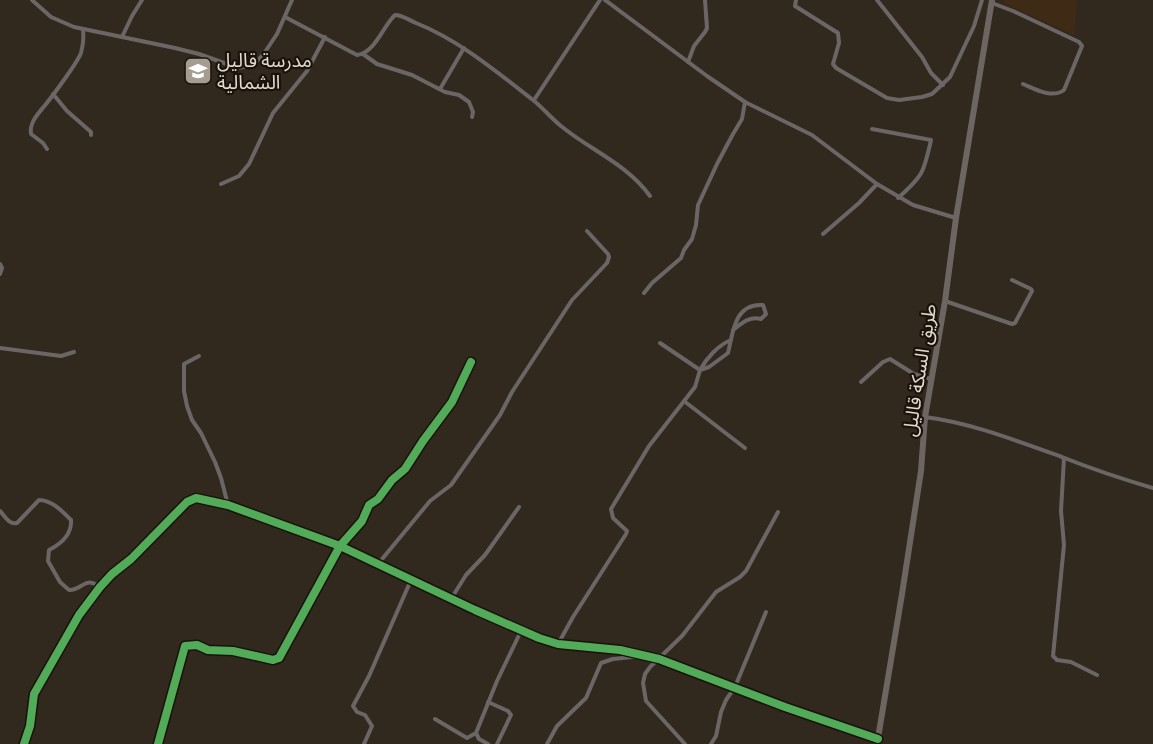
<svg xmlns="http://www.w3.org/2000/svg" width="1153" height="744" font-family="Cabin,'Noto Sans Arabic',sans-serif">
<rect width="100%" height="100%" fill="#31281e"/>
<path fill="#3f2b15" d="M1004,0H1077L1074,35L1004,3Z"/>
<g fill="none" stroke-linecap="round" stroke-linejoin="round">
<g stroke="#6b6665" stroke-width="4">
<path d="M32,0L51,17L74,27L175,48L199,54L238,68L253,65L263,55L277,34L292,0"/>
<path d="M605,0L707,76L745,102L812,135L877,184L913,205L956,218"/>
<path d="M796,0L795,6L838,33L839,43L833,64L836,68L887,98L899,100L922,97L932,94L950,77L974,26L982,0"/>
<path d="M877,0L922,57L931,73L943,85"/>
<path d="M992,3L1013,11L1079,42L1082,46L1064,90C1052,99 1035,89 1023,84"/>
<path d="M285,17L357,55C375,53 383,26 395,15C402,15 409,20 416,23C459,40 497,72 533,100C543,108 551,118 561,126C590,150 627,164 650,196"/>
<path d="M122,37L132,16L142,0"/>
<path d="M363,54L377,64L412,75L445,92L459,95L469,102L473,112L472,117"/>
<path d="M688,62L694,46L705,32L707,28L705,0"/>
<path d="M440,89L464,48"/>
<path d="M53,94L67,111L91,132V135"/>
<path d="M534,100L600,0"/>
<path d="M872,129L931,140C924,172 923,176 898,198"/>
<path d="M47,149L43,143L31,134C29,122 39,113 46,104C54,94 77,63 81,53C83,45 84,38 83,30"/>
<path d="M221,184L239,176L249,164L273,113L307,71L325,37"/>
<path d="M823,234L859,203L877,184"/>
<path d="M0,264L2,268L0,274"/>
<path d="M644,293L652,283L681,258L684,250L692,239L696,225L698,205L717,164L733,134L742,119L745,102"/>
<path d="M945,301L1012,324L1015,323L1032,291L1031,289L1012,280"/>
<path d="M660,343L700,370C706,359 718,345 731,340"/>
<path d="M0,348L61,356L74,352"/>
<path d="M199,356L184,364V391L187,406L192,420L201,433L215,462L221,478L228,505"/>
<path d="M861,382L883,362L890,359L914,374L931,379"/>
<path d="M684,401L745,448"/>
<path d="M925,417C972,423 1017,441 1062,457C1092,469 1122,479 1153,488"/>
<path d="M1064,458L1061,511L1064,545L1053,656L1057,660L1071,662L1097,675"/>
<path d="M0,511C5,516 9,525 17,523L39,500C52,500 63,512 71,520C72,535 61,544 49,550L48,561L60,582L69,590C78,591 85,580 92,583C95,583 97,586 100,587"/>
<path d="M378,564L430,501L451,485L500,415L512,392L572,300L607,263L609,257L608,254L587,231"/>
<path d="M451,599L466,575L485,555L519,507"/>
<path d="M558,644L573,617L626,534L627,531L613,518L611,509L649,446L695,387L700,370L709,367L728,353C733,333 734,303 763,305L766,314L761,319C749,316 742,323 733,330"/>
<path d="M488,702L508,711L511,715L497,744"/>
<path d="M435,719L467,738L476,733L497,681L521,631"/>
<path d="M476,733L479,739L488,744"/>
<path d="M24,744L30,726L34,694L79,615L100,587L112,574L131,559L187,502L196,498L228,505L340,546L475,610L539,638L558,644L620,650L659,659L785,707L878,739"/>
<path d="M158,744L185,646L197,645L208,650L233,651L273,660L279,658L340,546L362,521L369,505L378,499L392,480L405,469L423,441L452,402L471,362"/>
<path d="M364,744L372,726L365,715L357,712L353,706L369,676L411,580"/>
<path d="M547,744L557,726L586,698L601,663L613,659L642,656"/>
<path d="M685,744L646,701L643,683L645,674L650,667L682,636L716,592L740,577L746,571L778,512"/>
<path d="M711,744L716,736L721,712L726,700L735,687L766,612"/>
</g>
<path stroke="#6d6562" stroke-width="6" d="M877,744L902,594L921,471L925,417L945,301L956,218L992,0"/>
<g stroke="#1a130b" stroke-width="11">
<g id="cycleway">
<path d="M24,744L30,726L34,694L79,615L100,587L112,574L131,559L187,502L196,498L228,505L340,546L475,610L539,638L558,644L620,650L659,659L785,707L878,739"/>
<path d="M158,744L185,646L197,645L208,650L233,651L273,660L279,658L340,546L362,521L369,505L378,499L392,480L405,469L423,441L452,402L471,362"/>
</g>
</g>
<use href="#cycleway" stroke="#51ab58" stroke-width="8"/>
</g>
<defs>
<g id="school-square" transform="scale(1.4375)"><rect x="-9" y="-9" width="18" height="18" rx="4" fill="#a69c91" stroke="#1a130b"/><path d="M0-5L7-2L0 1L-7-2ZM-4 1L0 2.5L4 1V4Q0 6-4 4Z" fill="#fff"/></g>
</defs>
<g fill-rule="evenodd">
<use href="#school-square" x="198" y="71"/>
</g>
<g text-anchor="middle" stroke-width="4.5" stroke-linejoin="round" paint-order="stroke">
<g font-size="19" fill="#e5dacf" stroke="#1a130b" text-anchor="start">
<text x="217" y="67">مدرسة قاليل<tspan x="217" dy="22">الشمالية</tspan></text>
</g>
<g font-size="19" fill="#e5dacf" stroke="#1a130b">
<text transform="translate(919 370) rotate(-81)" y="7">طريق السكة قاليل</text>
</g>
</g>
</svg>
